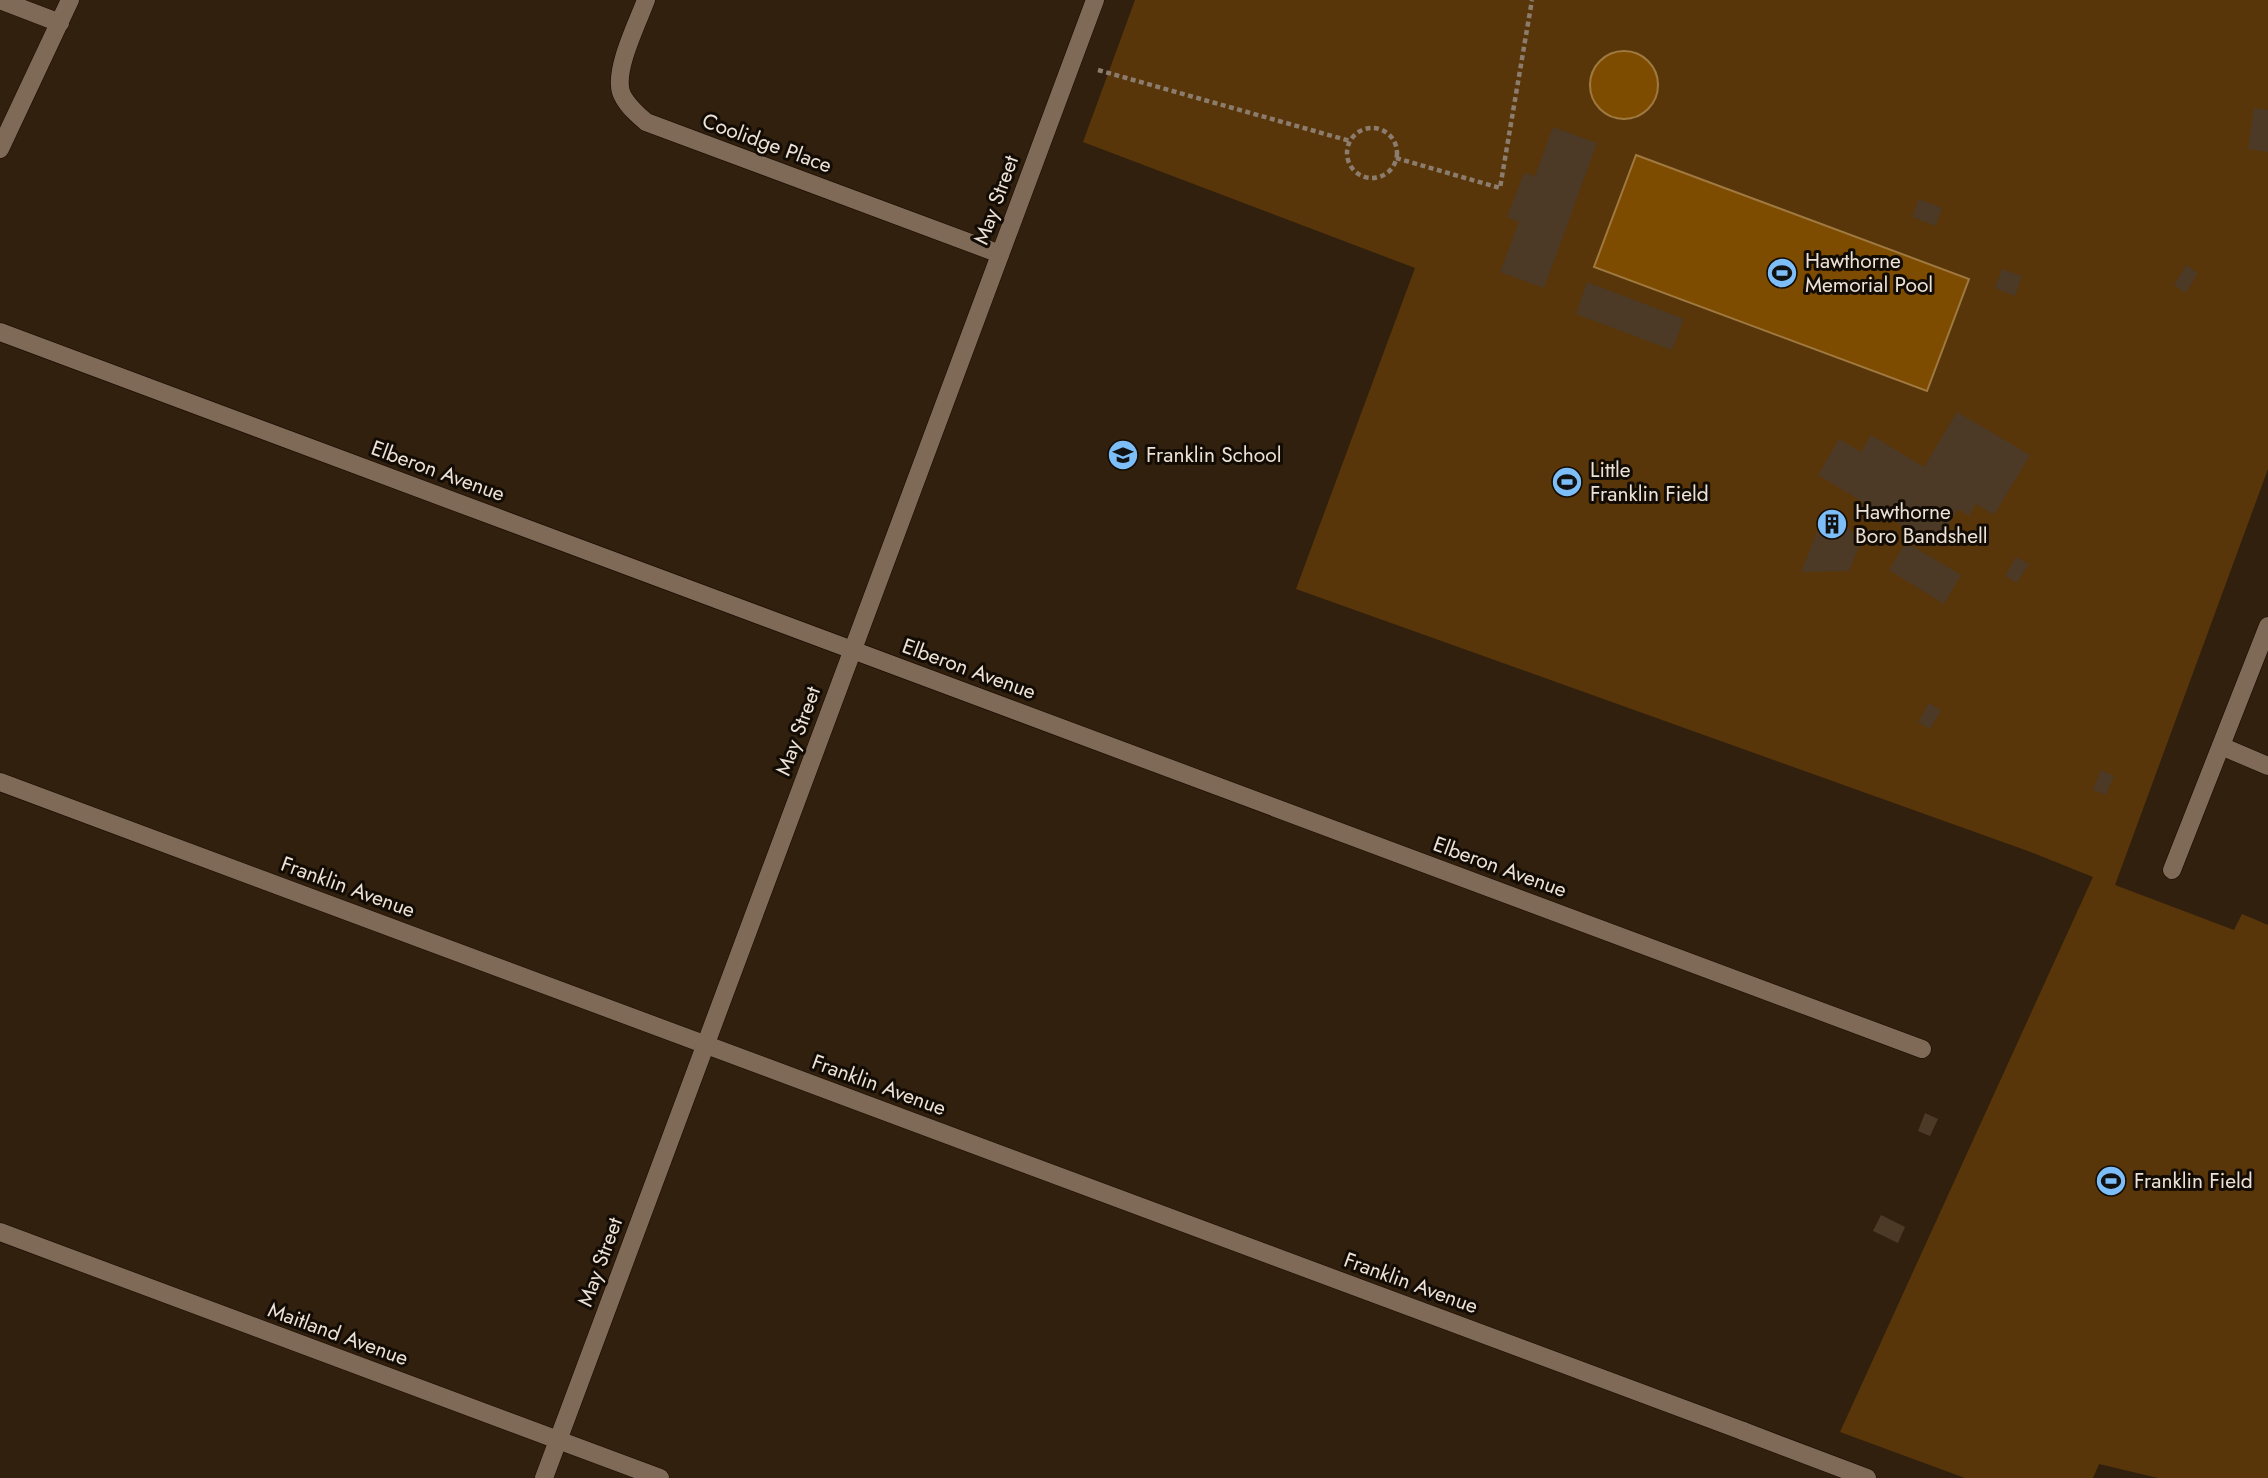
<svg xmlns="http://www.w3.org/2000/svg" width="2268" height="1478" font-family="Jost,sans-serif">
<rect width="100%" height="100%" fill="#31200e"/>
<path fill="#58360a" d="M1135,0H2268V469L2115,885L2234,930L2242,914L2268,925V1478H2158L2099,1464L2093,1478H1965L1840,1432L2093,877L2028,851L1296,589L1415,268L1083,142Z"/>
<g fill="#7e4c00" stroke="#9f7940" stroke-width="2">
<circle cx="1624" cy="85" r="34"/>
<path d="M1636,155L1969,279L1927,391L1594,267Z"/>
</g>
<g fill="#4c3a27">
<path d="M2254,108L2268,110V152L2248,149Z"/>
<path d="M1553,127L1597,143L1544,288L1500,272L1519,222L1507,217L1524,173L1535,176Z"/>
<path d="M1919,199L1942,208L1936,226L1912,217Z"/>
<path d="M2186,265L2198,273L2186,293L2174,285Z"/>
<path d="M2002,269L2022,276L2015,296L1995,288Z"/>
<path d="M1587,282L1684,319L1672,350L1576,314Z"/>
<path d="M1957,412L2030,455L1994,515L1976,504L1969,516L1958,509L1936,546L1818,475L1839,439L1861,452L1871,435L1924,467Z"/>
<path d="M1827,507L1861,541L1849,571L1801,572Z"/>
<path d="M1906,542L1961,575L1944,604L1889,570Z"/>
<path d="M2016,557L2029,564L2017,583L2005,576Z"/>
<path d="M1929,703L1941,710L1930,729L1918,722Z"/>
<path d="M2101,770L2114,776L2106,795L2093,790Z"/>
<path d="M1925,1113L1938,1119L1930,1136L1918,1131Z"/>
<path d="M1881,1215L1905,1227L1898,1243L1873,1231Z"/>
</g>
<g fill="none" stroke-linecap="round" stroke-linejoin="round">
<g stroke="#180900" stroke-width="19">
<g id="lane">
<path d="M2221,746L2268,766"/>
<path d="M2172,870L2268,626"/>
<path d="M1743,1431L1867,1478"/>
</g>
</g>
<g stroke="#180900" stroke-width="19">
<g id="street">
<path d="M0,0L60,23"/>
<path d="M646,0C638,22 614,69 621,92C625,104 637,114 646,122L1000,254"/>
<path d="M0,332L1922,1049"/>
<path d="M0,782L1743,1431"/>
<path d="M0,1232L660,1478"/>
<path d="M544,1478L1095,0"/>
</g>
</g>
<g stroke="#180900" stroke-width="19">
<path id="secondary" d="M0,149L70,0"/>
</g>
<g stroke="#8b7c6e" stroke-width="4.5" stroke-dasharray="5 3.5" stroke-linecap="butt">
<path d="M1098,70L1350,141"/>
<circle cx="1372" cy="153" r="25"/>
<path d="M1396,158L1500,188L1532,0"/>
</g>
<use href="#lane" stroke="#7e6a56" stroke-width="18"/>
<use href="#street" stroke="#7e6a56" stroke-width="18"/>
<use href="#secondary" stroke="#7e6a56" stroke-width="18"/>
</g>
<defs>
<g id="stadium-disc" transform="scale(1.575)"><circle r="9.5" fill="#7dbef9" stroke="#130c05"/><path d="M0-5a6.5 5 0 1 0 0 10a6.5 5 0 1 0 0-10ZM-3.5-1.8h7v3.6h-7Z" fill="#111"/></g>
<g id="school-disc" transform="scale(1.575)"><circle r="9.5" fill="#7dbef9" stroke="#130c05"/><path d="M0-5L7-2L0 1L-7-2ZM-4 1L0 2.5L4 1V4Q0 6-4 4Z" fill="#111"/></g>
<g id="building-disc" transform="scale(1.575)"><circle r="9.5" fill="#7dbef9" stroke="#130c05"/><path d="M-4-6H4V6H1V3H-1V6H-4ZM-2.5-4.3h1.7v1.8h-1.7ZM.8-4.3h1.7v1.8H.8ZM-2.5-1h1.7V.8h-1.7ZM.8-1h1.7V.8H.8Z" fill="#111"/></g>
</defs>
<g fill-rule="evenodd">
<use href="#stadium-disc" x="1782" y="273"/>
<use href="#school-disc" x="1123" y="455"/>
<use href="#stadium-disc" x="1567" y="482"/>
<use href="#building-disc" x="1832" y="524"/>
<use href="#stadium-disc" x="2111" y="1181"/>
</g>
<g text-anchor="middle" stroke-width="6" stroke-linejoin="round" paint-order="stroke">
<g font-size="21" fill="#ede2d7" stroke="#130c05">
<text transform="translate(767 143) rotate(20)" y="7">Coolidge Place</text>
<text transform="translate(996 200) rotate(-70)" y="7">May Street</text>
<text transform="translate(438 471) rotate(20)" y="7">Elberon Avenue</text>
<text transform="translate(969 669) rotate(20)" y="7">Elberon Avenue</text>
<text transform="translate(798 731) rotate(-70)" y="7">May Street</text>
<text transform="translate(1500 867) rotate(20)" y="7">Elberon Avenue</text>
<text transform="translate(348 887) rotate(20)" y="7">Franklin Avenue</text>
<text transform="translate(879 1085) rotate(20)" y="7">Franklin Avenue</text>
<text transform="translate(600 1262) rotate(-70)" y="7">May Street</text>
<text transform="translate(1411 1283) rotate(20)" y="7">Franklin Avenue</text>
<text transform="translate(338 1334) rotate(20)" y="7">Maitland Avenue</text>
</g>
<g font-size="21" fill="#ede2d7" stroke="#130c05" text-anchor="start">
<text x="1805" y="268">Hawthorne<tspan x="1805" dy="24">Memorial Pool</tspan></text>
<text x="1146" y="462">Franklin School</text>
<text x="1590" y="477">Little<tspan x="1590" dy="24">Franklin Field</tspan></text>
<text x="1855" y="519">Hawthorne<tspan x="1855" dy="24">Boro Bandshell</tspan></text>
<text x="2134" y="1188">Franklin Field</text>
</g>
</g>
</svg>
